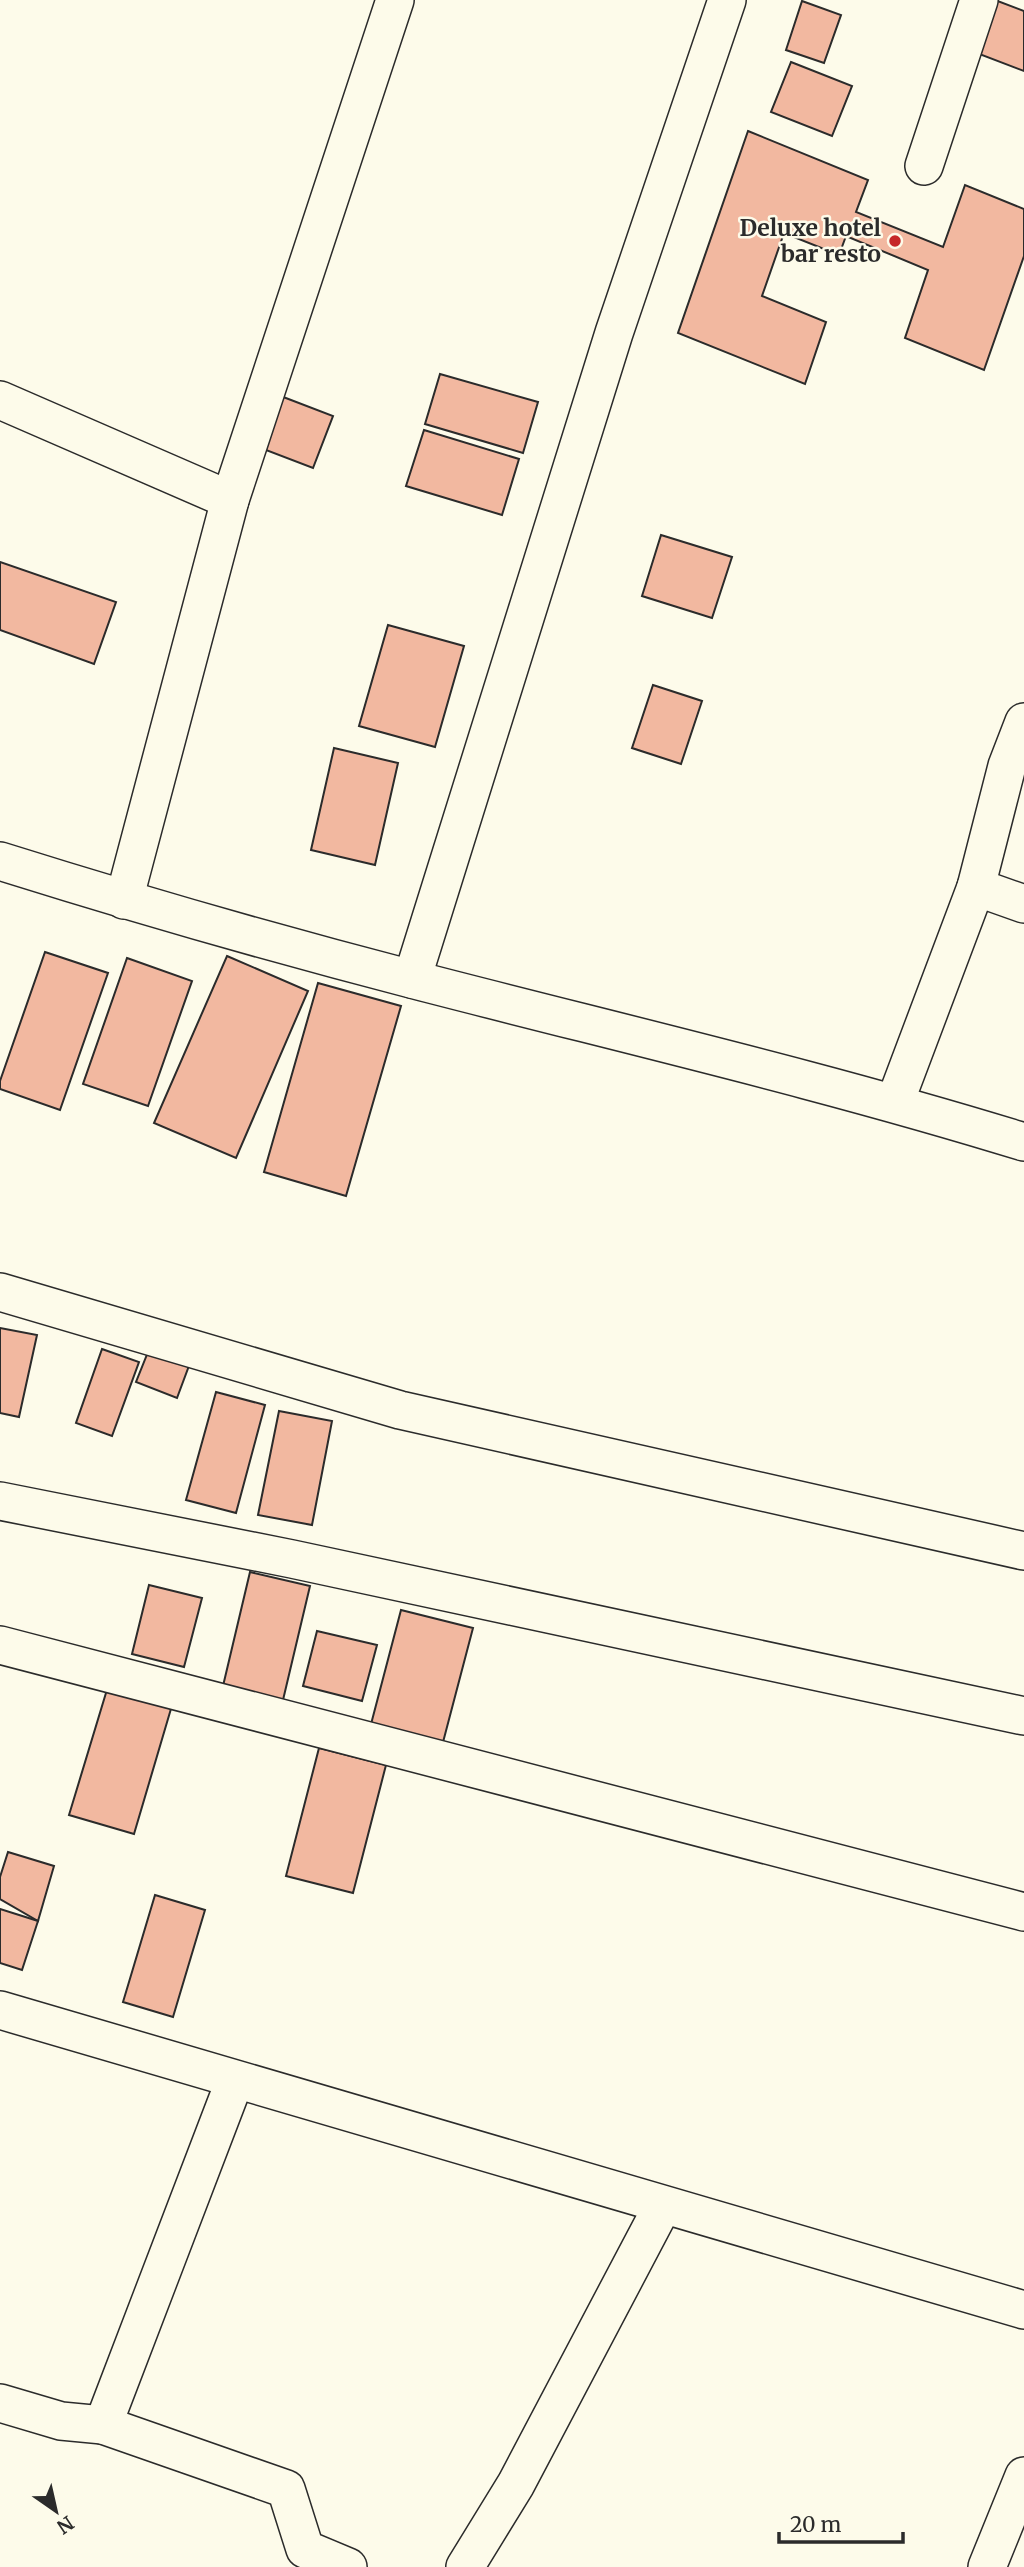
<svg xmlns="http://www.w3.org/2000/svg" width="1024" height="2567" font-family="Merriweather,serif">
<rect width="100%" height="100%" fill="#fdfbea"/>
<g fill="#f2b8a0" stroke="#2b2b2b" stroke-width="2">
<path d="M995,0L1024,11V71L974,52Z"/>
<path d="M802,1L841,15L824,63L786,50Z"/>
<path d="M791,62L852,86L832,136L771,112Z"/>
<path d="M748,131L868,180L856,212L943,247L965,185L1024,209V256L984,370L905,338L928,270L846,236L839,255L784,233L762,296L826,322L805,384L678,333Z"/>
<path d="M440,374L538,402L523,453L425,424Z"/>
<path d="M278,395L333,416L313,468L258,447Z"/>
<path d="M424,430L519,459L502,515L406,486Z"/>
<path d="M661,535L732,557L712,618L642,596Z"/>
<path d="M0,562L116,602L94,664L0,630Z"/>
<path d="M388,625L464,646L435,747L359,726Z"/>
<path d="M653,685L702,701L681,764L632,748Z"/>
<path d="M334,748L398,763L375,865L311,850Z"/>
<path d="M45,952L108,973L60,1110L0,1089V1081Z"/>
<path d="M227,956L308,991L236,1158L154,1123Z"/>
<path d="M127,958L192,981L148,1106L83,1084Z"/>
<path d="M318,983L401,1006L346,1196L264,1172Z"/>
<path d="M0,1328L37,1335L19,1417L0,1413Z"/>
<path d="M150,1347L190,1363L177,1398L136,1382Z"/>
<path d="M102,1349L139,1362L112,1436L76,1423Z"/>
<path d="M216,1392L265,1405L236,1513L186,1500Z"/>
<path d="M279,1411L332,1421L312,1525L258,1515Z"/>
<path d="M250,1572L310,1586L283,1700L223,1686Z"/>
<path d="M149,1585L202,1598L184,1667L132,1654Z"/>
<path d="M401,1610L473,1628L442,1746L370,1728Z"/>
<path d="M317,1631L377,1645L362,1701L303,1686Z"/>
<path d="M109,1683L173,1702L134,1834L69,1815Z"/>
<path d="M319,1748L386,1765L353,1893L286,1876Z"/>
<path d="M8,1852L54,1866L38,1921L0,1899V1877Z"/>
<path d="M155,1895L205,1910L173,2017L123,2002Z"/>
<path d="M0,1909L38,1921L22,1970L0,1963Z"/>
</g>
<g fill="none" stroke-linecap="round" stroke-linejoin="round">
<g stroke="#2b2b2b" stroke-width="40">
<g id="minor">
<path d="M924,166L979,0"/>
<path d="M0,400L230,500"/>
<path d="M0,861C137,904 276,944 415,980C619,1033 823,1080 1024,1142"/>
<path d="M976,887L1024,904"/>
<path d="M124,900L230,500L395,0"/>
<path d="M412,979L614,333L727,0"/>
<path d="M895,1102L976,887L1007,766L1024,722"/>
<path d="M0,1292L400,1410L1024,1551"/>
<path d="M0,1501L292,1559L1024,1716"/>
<path d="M0,1645L1024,1912"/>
<path d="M0,2010L1024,2310"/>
<path d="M0,2403L61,2421L103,2425L235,2080"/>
<path d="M103,2425L286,2489L305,2549L348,2567"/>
<path d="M465,2567L516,2484L663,2205"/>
<path d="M987,2567L1024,2476"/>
</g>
</g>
<use href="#minor" stroke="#fdfbea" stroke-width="37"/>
</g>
<circle fill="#c62828" stroke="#fdfbea" stroke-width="2.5" cx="895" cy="241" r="7"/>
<g text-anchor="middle" stroke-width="5" stroke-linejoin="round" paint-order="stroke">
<g font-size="23" font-weight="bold" fill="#2b2b2b" stroke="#fdfbea" text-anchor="end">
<text x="881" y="236">Deluxe hotel<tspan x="881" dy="26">bar resto</tspan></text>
</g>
</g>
<g transform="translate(56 2511) rotate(146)" stroke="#fdfbea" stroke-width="5" paint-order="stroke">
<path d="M0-5L12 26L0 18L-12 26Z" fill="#2b2b2b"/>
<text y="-10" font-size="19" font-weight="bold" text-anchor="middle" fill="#2b2b2b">N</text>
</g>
<path d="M779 2532v10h124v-10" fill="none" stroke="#2b2b2b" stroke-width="3.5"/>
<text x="790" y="2532" font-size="21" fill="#2b2b2b" stroke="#fdfbea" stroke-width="5" paint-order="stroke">20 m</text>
</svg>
